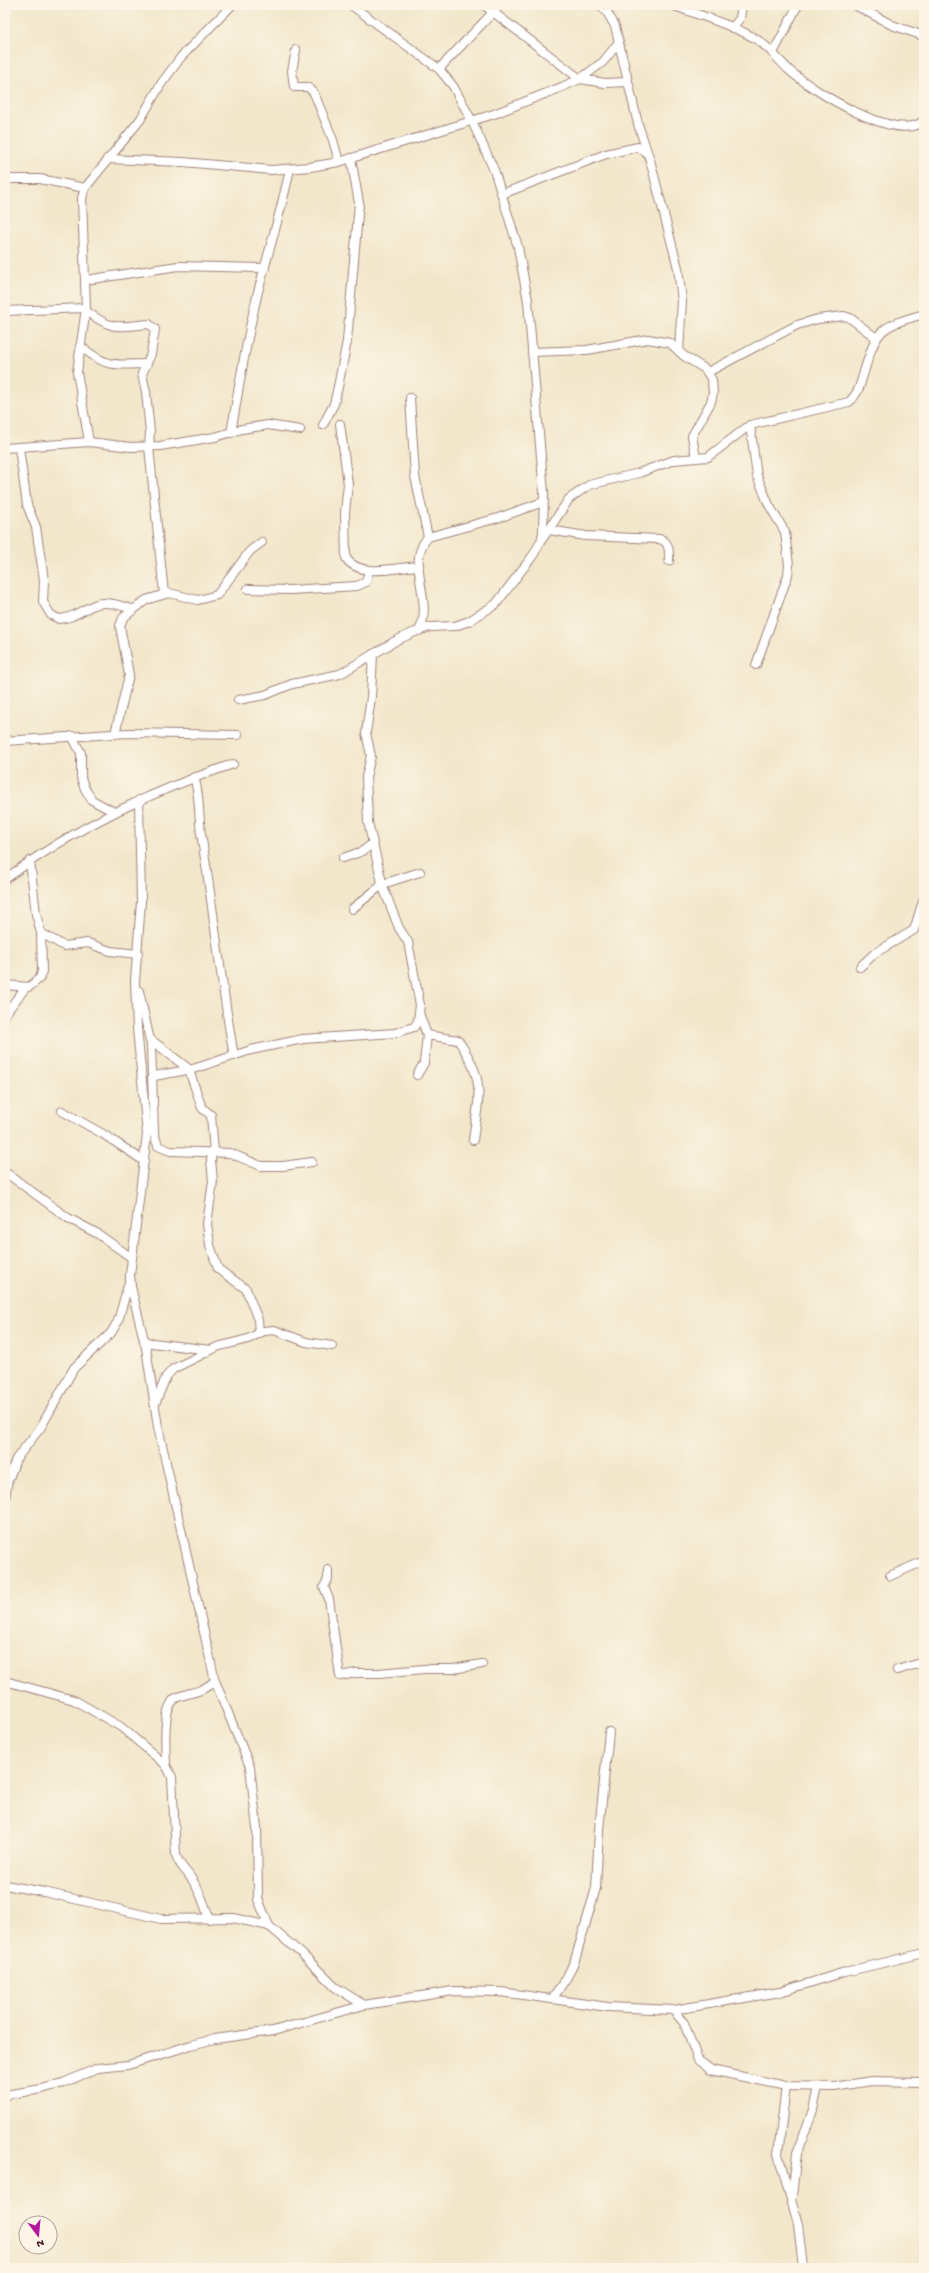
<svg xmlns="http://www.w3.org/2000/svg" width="929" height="2273" font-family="'Gochi Hand',sans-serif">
<rect width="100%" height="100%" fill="#fcf5e5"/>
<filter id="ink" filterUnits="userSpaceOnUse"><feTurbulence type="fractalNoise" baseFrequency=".025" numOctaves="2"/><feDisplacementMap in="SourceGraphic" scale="8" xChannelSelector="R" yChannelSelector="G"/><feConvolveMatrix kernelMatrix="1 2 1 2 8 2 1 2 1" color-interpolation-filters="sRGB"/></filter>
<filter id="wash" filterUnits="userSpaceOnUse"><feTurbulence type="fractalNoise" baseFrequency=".012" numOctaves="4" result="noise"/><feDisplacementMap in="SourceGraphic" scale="16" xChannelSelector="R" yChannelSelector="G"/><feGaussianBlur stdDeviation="0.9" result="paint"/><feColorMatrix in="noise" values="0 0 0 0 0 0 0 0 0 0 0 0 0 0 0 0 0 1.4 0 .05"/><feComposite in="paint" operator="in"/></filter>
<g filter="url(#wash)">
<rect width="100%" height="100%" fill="#f1e7cb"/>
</g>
<g filter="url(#ink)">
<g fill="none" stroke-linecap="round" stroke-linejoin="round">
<g stroke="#9e837b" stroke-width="10">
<g id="street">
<path d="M484,5L580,79L605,83L628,82"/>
<path d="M600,5L607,12L615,26L638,124L650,160L678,268L682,301L679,351"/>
<path d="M672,5C698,15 727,23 751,36C767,44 776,58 789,70C810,89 900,146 924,120"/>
<path d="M855,5L892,25L924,36"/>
<path d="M732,28L740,18L742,5"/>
<path d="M296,50L292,71L294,87H308L314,93L333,140L339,162"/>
<path d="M773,53L798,5"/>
<path d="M439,69L500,5"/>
<path d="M107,159L183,162L271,170L310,167L339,162L494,114L562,87L580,79L603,62L619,42"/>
<path d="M5,179H40L85,188"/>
<path d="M502,194L606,154L638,147L648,154"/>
<path d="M86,280L178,266L265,268"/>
<path d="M5,311L86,308"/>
<path d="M86,311C114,331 116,327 149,324L155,329L151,354L142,374L146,392L150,432L149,447L164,594"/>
<path d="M80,346C108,368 112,365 146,364"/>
<path d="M532,352L587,350L648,339L670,343L684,356L705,369L712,380L713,393L711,402L692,436L696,458"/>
<path d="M708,372L797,325L818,319L844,316L850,318L875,337"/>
<path d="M410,398L415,476L428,537"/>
<path d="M340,424L348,484L345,512L346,558C359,579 399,567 419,566"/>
<path d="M323,425L334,404L338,387L347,341L359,203L351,158"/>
<path d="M750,425L757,476L769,505L785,532L789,565L788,575L756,665"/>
<path d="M231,433C239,387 246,341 257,296C268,253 281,212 290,169"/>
<path d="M89,442L77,372L86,308L82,198L85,188L140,120L161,84L181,57L232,5"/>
<path d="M5,448L89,442L131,447L160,446L215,437L242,429L268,425L300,430"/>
<path d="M19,448L27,505L36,527L44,580L43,602L51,615L59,619C73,619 84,608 97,604C109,601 121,606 132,609"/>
<path d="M549,530L586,536L659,539C670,541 669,551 669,561"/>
<path d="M543,538L569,499L589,485L639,473L674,460L708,457L750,425L849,402C858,394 860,386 863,375C877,329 878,327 924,314"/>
<path d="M248,589L290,590L357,586L366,582L369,570"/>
<path d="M419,631C435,601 404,564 428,537L498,518L543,502"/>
<path d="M238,700L265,695L292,684L340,674L397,640L415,632L430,627L455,626L469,621L496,604L534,554L541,541L543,533L544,493L528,301L518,247L494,170L472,121L453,86L439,69L351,5"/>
<path d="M115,734L129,675L120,626L123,618L146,600L169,593L198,600L217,595L250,551L262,542"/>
<path d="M72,736L81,753V778L85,789L92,800L114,812"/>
<path d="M5,741L128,733L238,735"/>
<path d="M194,777C201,798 198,819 202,840C214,912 221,984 234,1056"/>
<path d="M139,800L141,902L135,981L137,1028L147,1134L130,1275L131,1287L146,1348L158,1427L215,1681L250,1767L257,1828L258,1899L269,1926L302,1954L335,1987L364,2005"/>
<path d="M343,858L363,851L372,844"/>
<path d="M5,879C76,827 150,792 233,764"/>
<path d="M352,909L383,884L420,872"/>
<path d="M41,933L64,946L88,943L110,951L138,954"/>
<path d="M860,967L875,953L914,930L924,898"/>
<path d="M5,985L29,987L40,978L42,971L41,933L36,914L30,861"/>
<path d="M139,991L151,1045L154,1133L158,1146L170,1151L230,1153L261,1166H283L312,1162"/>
<path d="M419,1013L427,1035L458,1040C486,1081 479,1094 473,1140"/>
<path d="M5,1014L26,987"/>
<path d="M150,1039L190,1070"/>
<path d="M189,1070L202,1108L211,1115L214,1152"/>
<path d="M417,1075L424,1063L427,1035"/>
<path d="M154,1076L193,1069L251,1050L303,1039L395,1033L414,1027L418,1021L420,1005L408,942L399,928L383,887L368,822L366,777L371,756L366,733L371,697L373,654"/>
<path d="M62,1111L103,1134L144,1161"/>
<path d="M212,1152L211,1160L213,1181L207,1224L210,1245L218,1269L246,1289L258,1320L259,1333"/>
<path d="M5,1172L68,1218L98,1234L132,1258"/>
<path d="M144,1342L211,1350"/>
<path d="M155,1404L166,1377L173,1369L217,1347L248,1339L264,1331L274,1330L306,1342L332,1346"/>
<path d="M5,1501L7,1484L16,1459L41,1427L74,1368L111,1333L118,1321L129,1282"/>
<path d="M328,1570V1579L324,1587L329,1599L340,1676L356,1673H379L424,1669H453L482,1664"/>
<path d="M890,1576L924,1561"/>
<path d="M897,1670L924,1662"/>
<path d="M5,1681L74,1700L121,1727L166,1765L172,1777L176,1855C179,1866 187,1871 193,1881C201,1893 205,1905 209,1919"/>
<path d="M166,1765C166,1749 161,1703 178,1697C195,1691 200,1693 215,1681"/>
<path d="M5,1885L44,1892L161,1919L233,1918L269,1926"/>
<path d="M553,1998L567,1977L575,1960L596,1888L599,1830L609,1732"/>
<path d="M673,2010L684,2023L698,2060L711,2070L786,2086L834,2087L871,2081L924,2082"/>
<path d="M786,2086L778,2154L798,2224L803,2268"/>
<path d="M5,2095L42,2089L63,2083L98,2068L128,2065L191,2045L215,2039L273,2031L364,2005L453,1991L501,1992L608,2007L673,2010L780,1992L845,1972L924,1953"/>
<path d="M792,2196L797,2153L813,2110L818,2087"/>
</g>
</g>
<use href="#street" stroke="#fff" stroke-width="8"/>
</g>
</g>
<rect width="929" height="2273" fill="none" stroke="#fcf5e5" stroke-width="20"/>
<g transform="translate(38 2235) rotate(164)"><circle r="19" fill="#fcf5e5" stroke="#b59f9b"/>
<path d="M0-3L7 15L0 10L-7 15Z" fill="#b5179e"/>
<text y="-6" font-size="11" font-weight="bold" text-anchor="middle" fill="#4a1f2b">N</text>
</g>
</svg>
